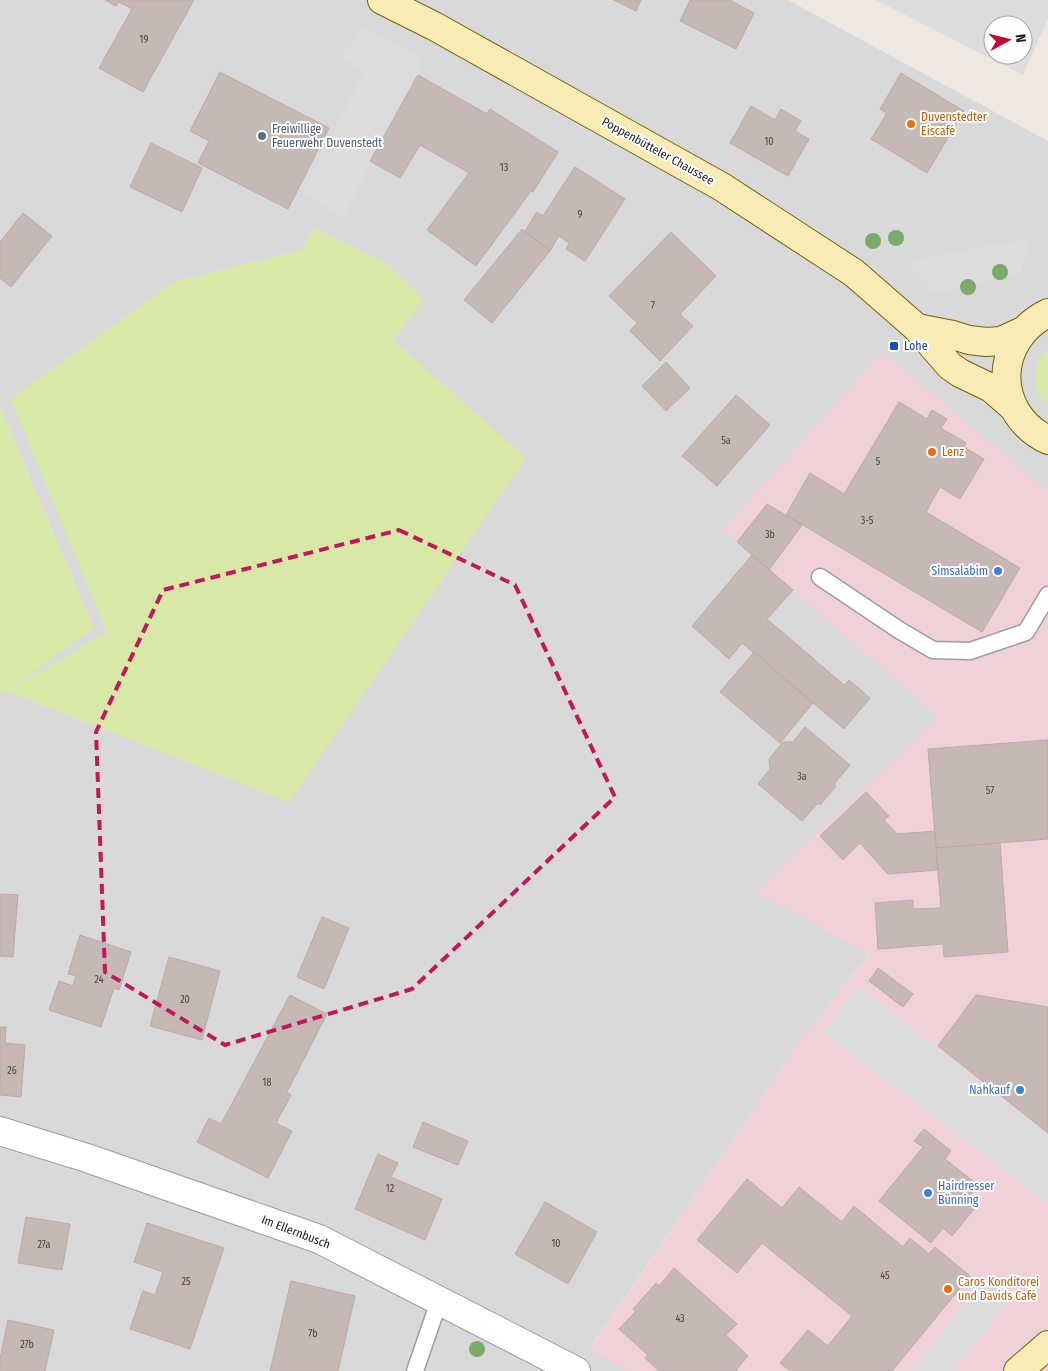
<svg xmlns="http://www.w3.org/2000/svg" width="1048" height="1371" font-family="'Fira Sans Condensed',sans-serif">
<rect width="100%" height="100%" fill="#eee7e2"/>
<path fill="#dad9d9" d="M0,0H788L1048,141V491L882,351L723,530L938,717L757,892L870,954L808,1030L591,1347L627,1371H0V695L94,628L0,407Z"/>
<path fill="#efd1d7" d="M882,351L1048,491V1371H627L591,1348L808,1030L870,955L756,892L938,717L723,530Z"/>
<g fill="#d8e8a7">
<path d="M314,228L386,263L424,300L393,340L526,458L289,802L6,691L0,695V407L94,628L10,689L107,632L11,399L174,282L302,250Z"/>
<path d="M1048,349V406C1032,391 1031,364 1048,349Z"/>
</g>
<g fill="#dcdcdc" fill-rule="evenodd">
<path d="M876,0H1048V18L1023,75ZM993,25H1023V55H993Z"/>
<path d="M361,26L423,59L343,218L303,192L364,72L342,58Z"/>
<path d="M1031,238L1021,272L934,293L907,262Z"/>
<path d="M858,986L1048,1134V1203L823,1033Z"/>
<path d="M989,1274L1014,1295L953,1371H911Z"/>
</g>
<g fill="#c5b8b5" stroke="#bfa9a4">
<path d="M105,0H194L143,92L99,68L132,9L119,2L116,6Z"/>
<path d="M614,0H641L636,11Z"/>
<path d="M690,0H730L754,13L736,49L680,21Z"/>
<path d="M220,72L329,128L288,209L198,163L209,141L190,131Z"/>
<path d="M901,73L964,111L927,173L871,139L887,113L880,109Z"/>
<path d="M418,75L487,114L490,109L558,152L533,192L531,191L476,266L427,230L469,173L420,145L400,178L370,161Z"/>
<path d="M751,106L775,120L781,109L801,121L795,131L809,139L788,176L730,143Z"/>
<path d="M151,143L202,168L182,212L130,187Z"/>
<path d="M575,167L625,199L585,261L566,249L569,243L559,236L550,251L525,231L537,212L543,216Z"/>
<path d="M23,213L52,236L11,287L0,278V242Z"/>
<path d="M522,229L550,251L492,323L464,300Z"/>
<path d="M671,232L716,276L680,314L693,326L660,361L630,331L637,323L609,296Z"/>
<path d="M666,362L690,388L666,411L642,386Z"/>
<path d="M736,395L770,425L717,486L682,456Z"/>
<path d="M899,402L927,419L932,410L947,419L941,428L966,443L964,447L984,459L960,499L940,487L926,512L1020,568L982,632L786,515L810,473L844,494Z"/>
<path d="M767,504L802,525L769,570L737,542Z"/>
<path d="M752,555L793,590L767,619L844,685L849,680L870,698L844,729L742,643L729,659L692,626Z"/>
<path d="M754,652L813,703L780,743L720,692Z"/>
<path d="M805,727L850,765L834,784L836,786L820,805L818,803L802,821L758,784L770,769L769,759L783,742H793Z"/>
<path d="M1048,740V839L936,848L928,749Z"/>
<path d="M866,792L889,816L884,820L897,834L935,831L938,870L888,874L860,843L843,860L820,836Z"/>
<path d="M1000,843L1008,952L944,957L943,944L878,949L875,903L913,900V909L941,908L936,848Z"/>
<path d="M0,894L18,895L13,957L0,956Z"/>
<path d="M322,917L349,928L324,989L297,977Z"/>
<path d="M80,935L131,952L119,990L114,988L101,1027L49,1010L59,981L73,986L76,976L68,974Z"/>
<path d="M169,957L220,971L202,1040L150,1026Z"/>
<path d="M878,968L913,994L903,1007L869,981Z"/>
<path d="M290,995L327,1014L287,1092L291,1095L276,1123L292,1131L268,1178L197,1142L209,1118L221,1124Z"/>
<path d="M976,995L1048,1007V1133L938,1046Z"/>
<path d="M0,1027H6L5,1043L25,1045L21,1097L0,1095Z"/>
<path d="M423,1122L468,1141L458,1165L413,1147Z"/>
<path d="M924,1129L951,1151L945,1159L978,1185L965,1201L974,1209L952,1236L943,1228L931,1243L879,1201L923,1147L914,1141Z"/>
<path d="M378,1154L398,1163L391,1177L442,1199L425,1240L355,1209Z"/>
<path d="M747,1179L782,1208L799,1187L842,1222L854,1206L903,1247L910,1238L929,1254L935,1247L970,1276L892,1371H790L780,1363L808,1330L828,1346L852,1316L762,1243L737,1273L697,1240Z"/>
<path d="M545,1202L597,1232L568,1284L515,1254Z"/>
<path d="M26,1217L70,1224L62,1270L18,1263Z"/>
<path d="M147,1223L224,1248L190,1349L130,1329L143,1291L155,1295L163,1272L134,1262Z"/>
<path d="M674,1268L737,1324L726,1335L748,1356L736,1370L738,1371H659L645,1358L648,1355L619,1329L636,1311L633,1309L656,1283L659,1286Z"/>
<path d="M291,1281L355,1296L338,1371H270Z"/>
<path d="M8,1320L54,1330L45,1371H0V1359Z"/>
</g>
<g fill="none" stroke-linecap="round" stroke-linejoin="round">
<g stroke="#9d9d9d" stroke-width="19">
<g id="lane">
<path d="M820,577L899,630L933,650L970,651L1026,632L1048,595"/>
<path d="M415,1371L439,1301"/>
</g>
</g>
<g stroke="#9d9d9d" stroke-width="30">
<path id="street" d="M0,1131L87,1158L319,1239L576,1371"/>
</g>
<g stroke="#716106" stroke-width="30">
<g id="secondary">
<path d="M382,0L434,26L722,187L854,273L917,328L950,366L960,373L991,388L1013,407"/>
<path d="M1048,313C993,340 992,413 1048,440"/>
<path d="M917,328L953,335L969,340L986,342L1001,341L1023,331"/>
<path d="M1018,1371L1048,1345"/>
</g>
</g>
<use href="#lane" stroke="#fff" stroke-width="16"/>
<use href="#street" stroke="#fff" stroke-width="28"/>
<use href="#secondary" stroke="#f9ebb5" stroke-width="28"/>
</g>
<g fill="#7caa6c">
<circle cx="896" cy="238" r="8"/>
<circle cx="873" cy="241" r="8"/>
<circle cx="1000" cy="272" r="8"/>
<circle cx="968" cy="287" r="8"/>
<circle cx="477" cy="1349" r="8"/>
</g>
<path fill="none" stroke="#c2185b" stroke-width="4" stroke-dasharray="10 6" stroke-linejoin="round" d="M399,530L515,585L615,797L412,989L225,1045L105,972L96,732L163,590Z"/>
<g fill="#e8710a" stroke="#fff" stroke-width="2">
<circle cx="911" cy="124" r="5"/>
<circle cx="932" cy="452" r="5"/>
<circle cx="948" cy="1289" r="5"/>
</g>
<circle fill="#5c6f8a" stroke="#fff" stroke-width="2" cx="262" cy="136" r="5"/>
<rect fill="#1a4fb4" stroke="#fff" stroke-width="2" x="889" y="341" width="10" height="10" rx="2.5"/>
<g fill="#3f7fe0" stroke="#fff" stroke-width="2">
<circle cx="998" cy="571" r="5"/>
<circle cx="1020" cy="1090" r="5"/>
<circle cx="928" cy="1193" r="5"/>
</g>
<g text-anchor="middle" stroke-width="4" stroke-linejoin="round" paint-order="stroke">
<g font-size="10" fill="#464342">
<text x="144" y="43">19</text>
<text x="769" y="145">10</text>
<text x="504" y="171">13</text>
<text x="580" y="218">9</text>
<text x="653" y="309">7</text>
<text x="726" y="444">5a</text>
<text x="878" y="465">5</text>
<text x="867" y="524">3-5</text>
<text x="770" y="538">3b</text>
<text x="802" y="780">3a</text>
<text x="990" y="794">57</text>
<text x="99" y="983">24</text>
<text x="185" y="1003">20</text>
<text x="12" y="1074">26</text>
<text x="267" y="1086">18</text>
<text x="390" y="1192">12</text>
<text x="556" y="1247">10</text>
<text x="44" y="1248">27a</text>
<text x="885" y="1279">45</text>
<text x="186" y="1285">25</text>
<text x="680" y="1322">43</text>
<text x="313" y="1337">7b</text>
<text x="27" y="1348">27b</text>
</g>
<g font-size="12" fill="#c56008" stroke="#fff" text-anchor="start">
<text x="921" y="121">Duvenstedter<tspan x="921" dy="14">Eiscafé</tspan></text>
<text x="942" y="456">Lenz</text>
<text x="958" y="1286">Caros Konditorei<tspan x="958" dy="14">und Davids Café</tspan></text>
</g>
<g font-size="12" fill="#4e5e75" stroke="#fff" text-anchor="start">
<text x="272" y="133">Freiwillige<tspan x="272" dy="14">Feuerwehr Duvenstedt</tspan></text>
</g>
<g font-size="12" fill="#1c1c1c" stroke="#fff">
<text transform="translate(658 151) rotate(29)" y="4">Poppenbütteler Chaussee</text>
<text transform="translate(296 1232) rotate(21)" y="4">Im Ellernbusch</text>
</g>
<g font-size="12" fill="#164399" stroke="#fff" text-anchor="start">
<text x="904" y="350">Lohe</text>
</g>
<g font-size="12" fill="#366cbe" stroke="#fff" text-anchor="end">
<text x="988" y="575">Simsalabim</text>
<text x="1010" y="1094">Nahkauf</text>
<text x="938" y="1190" text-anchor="start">Hairdresser<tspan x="938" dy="14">Bünning</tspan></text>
</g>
</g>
<g transform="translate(1008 40) rotate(83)"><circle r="24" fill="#ffffff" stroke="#a4a4a4"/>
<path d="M0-4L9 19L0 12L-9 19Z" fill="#c70234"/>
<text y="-8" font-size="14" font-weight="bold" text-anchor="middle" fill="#1c1c1c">N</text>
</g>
</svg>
